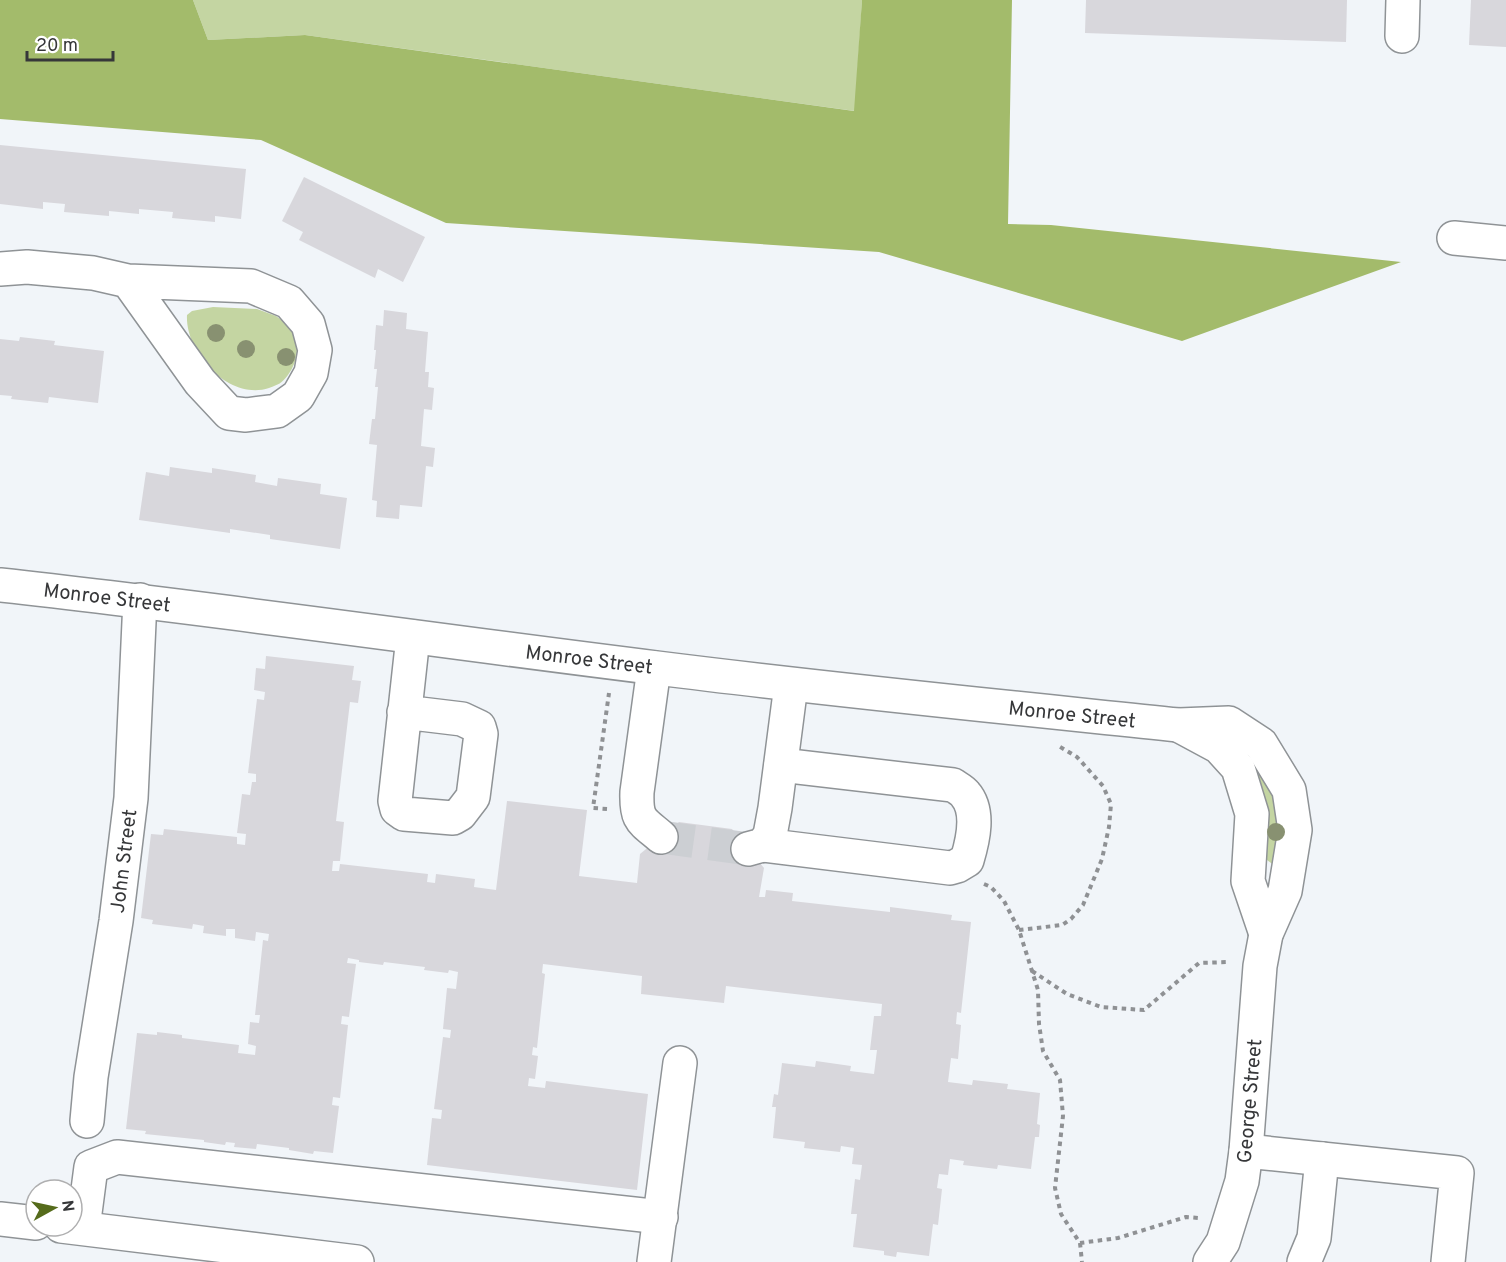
<svg xmlns="http://www.w3.org/2000/svg" width="1506" height="1262" font-family="Overpass,sans-serif">
<rect width="100%" height="100%" fill="#f1f5f9"/>
<g fill="#c4d5a2">
<path d="M193,0H862L855,111L305,35L208,40Z"/>
<path d="M213,307L257,309L276,316L291,327C293,334 297,342 297,349C297,359 293,368 288,375C281,384 279,384 269,388C229,401 185,353 187,315L192,311Z"/>
<path d="M1248,745L1283,809L1275,866L1267,860L1262,841Z"/>
</g>
<path fill="#a3bb6b" d="M0,0H193L208,40L305,35L854,111L862,0H1012L1008,224L1051,225L1401,262L1182,341L879,252L446,223L261,140L0,119Z"/>
<g fill="#d8d7dc">
<path d="M1086,0H1347L1346,42L1085,33Z"/>
<path d="M1471,0H1506V47L1469,45Z"/>
<path d="M0,145L246,169L241,219L215,216V222L172,218L173,212L139,209V214L109,211V216L64,212L65,204L43,202V209L0,204Z"/>
<path d="M304,177L425,237L403,282L378,269L375,278L299,240L303,232L282,221Z"/>
<path d="M384,310L407,313L406,329L428,332L425,372H429L428,387L434,388L432,410L424,409L421,446L435,448L433,467L426,466L422,507L400,505L399,519L376,517L377,501L372,500L377,445L369,444L372,419H375L378,387H375L377,369H374L376,350H374L376,325L383,326Z"/>
<path d="M20,337L55,341L54,345L104,351L98,403L49,397L48,403L11,399L12,396L0,395V339L19,341Z"/>
<path d="M170,467L212,473V468L256,475L255,482L277,486L278,478L321,484L320,494L347,498L340,549L270,539V535L230,529V533L139,520L146,472L169,476Z"/>
<path d="M266,656L354,666L352,680L361,681L358,703L350,702L336,821L344,822L340,861H333L332,871H339L340,864L428,874L427,882L435,883L436,874L475,879L474,887L496,890L507,801L587,810L579,876L637,883L640,854L679,822L732,829L764,868L759,897H765L766,890L793,893L792,901L890,912V907L952,915L951,920L971,922L961,1013L957,1012L956,1024L961,1025L958,1059L951,1058L948,1082L972,1085L973,1080L1008,1084L1007,1089L1040,1093L1037,1124L1040,1125L1039,1137H1035L1031,1169L998,1165L997,1169L963,1165L964,1161L950,1159L948,1175L939,1174L937,1188L942,1189L938,1225L933,1224L929,1256L897,1252L896,1257L884,1255V1251L853,1247L857,1214H851L855,1179L860,1180L862,1165L852,1164L854,1148L841,1146L840,1152L804,1148L805,1142L773,1138L776,1107H772L774,1094L778,1095L782,1063L815,1067L816,1061L851,1066L850,1071L874,1074L877,1050H870L874,1016H881L882,1004L726,986L724,1003L641,994L642,976L543,964L542,973L545,974L537,1048L533,1047L532,1055L538,1056L535,1079L529,1078L528,1086L545,1088L546,1081L648,1094L637,1190L427,1165L432,1118L441,1119L442,1110L434,1109L443,1037L450,1038L451,1030L443,1029L447,988L456,989L458,972L449,970L448,973L424,970L425,967L384,962L383,965L359,962V960L348,958L347,963L356,964L349,1017L342,1016L341,1024L348,1025L340,1098L333,1097L332,1105L339,1106L333,1153L314,1151L313,1154L289,1150V1148L257,1144L256,1149L234,1147L235,1143L226,1142L225,1145L204,1142V1140L145,1134L146,1131L126,1129L137,1033L157,1035V1032L182,1035V1038L239,1045L238,1053L255,1055L256,1046L248,1044L250,1022L259,1023L260,1015H255L263,940L268,941L269,934L256,932L255,941L235,938V929H226V936L203,933L204,926L193,924L192,929L152,924L153,920L141,918L151,834L163,835L164,829L237,837V844L245,845L246,834L237,833L242,794L250,795L252,782H256V774L248,773L257,699L264,700L265,692L254,690L256,668L265,669Z"/>
</g>
<g fill="none" stroke-linecap="round" stroke-linejoin="round">
<path stroke="#cccfd3" stroke-width="33" stroke-dasharray="33 16" stroke-linecap="butt" d="M661,837L748,849"/>
<g stroke="#8f9396" stroke-width="36">
<g id="minor">
<path d="M1402,36L1403,0"/>
<path d="M1454,238L1506,243"/>
<path d="M0,269L27,267L93,273L128,281L251,286L289,302L308,324L315,350L311,373L298,396L277,411L246,415L229,413L200,382L128,281"/>
<path d="M0,585C219,609 438,641 657,668C831,690 1005,707 1179,725L1229,723L1261,744L1289,790L1295,830L1285,891L1266,934L1260,966L1246,1151L1242,1181L1223,1242L1210,1262"/>
<path d="M654,668L637,792C636,820 641,820 661,837"/>
<path d="M404,712L462,719L479,727L481,734L473,797L460,814L453,818L404,814L397,809L395,801L413,637"/>
<path d="M1180,726L1219,747L1238,768L1252,814L1248,881L1266,934"/>
<path d="M763,845L950,868L957,866L967,860C973,840 980,811 965,794C962,790 957,788 953,785L781,765"/>
<path d="M748,849L763,845L770,835L775,808L791,685"/>
<path d="M87,1121L91,1077L116,921L131,798L140,600"/>
<path d="M1246,1151L1457,1173L1448,1262"/>
<path d="M0,1219L36,1223"/>
<path d="M61,1226L357,1262"/>
<path d="M83,1228L91,1167L117,1157L661,1217"/>
<path d="M654,1262L680,1063"/>
<path d="M1304,1262L1314,1238L1322,1159"/>
</g>
</g>
<g stroke="#8f9194" stroke-width="4" stroke-dasharray="4.5 4.5" stroke-linecap="butt">
<path d="M607,809L593,808L609,693"/>
<path d="M984,884L991,887L1004,901L1019,930L1038,990L1039,1024L1043,1051L1060,1080L1063,1116L1055,1188L1061,1214L1080,1243L1118,1238L1186,1217L1198,1218"/>
<path d="M1019,930L1062,925L1071,919L1083,905L1102,859L1109,827L1111,804L1103,786L1077,757L1057,745"/>
<path d="M1032,971L1067,994L1101,1007L1144,1010L1199,963L1229,962"/>
<path d="M1080,1243L1082,1262"/>
</g>
<use href="#minor" stroke="#fff" stroke-width="33"/>
</g>
<g fill="#889171">
<circle cx="216" cy="333" r="9"/>
<circle cx="246" cy="349" r="9"/>
<circle cx="286" cy="357" r="9"/>
<circle cx="1276" cy="832" r="9"/>
</g>
<g text-anchor="middle" stroke-width="4.5" stroke-linejoin="round" paint-order="stroke">
<g font-size="20" fill="#363739" stroke="#fff">
<text transform="translate(107 597) rotate(7)" y="7">Monroe Street</text>
<text transform="translate(589 659) rotate(7)" y="7">Monroe Street</text>
<text transform="translate(1072 714) rotate(6)" y="7">Monroe Street</text>
<text transform="translate(123 861) rotate(-83)" y="7">John Street</text>
<text transform="translate(1249 1101) rotate(-85)" y="7">George Street</text>
</g>
</g>
<g transform="translate(54 1208) rotate(82)"><circle r="28" fill="#ffffff" stroke="#afafb0" stroke-width="1.5"/>
<path d="M0-4.5L10 22L0 15L-10 22Z" fill="#556b1b"/>
<text y="-9" font-size="16" font-weight="bold" text-anchor="middle" fill="#363739">N</text>
</g>
<path d="M27 51v9h86v-9" fill="none" stroke="#363739" stroke-width="3"/>
<text x="36" y="51" font-size="18" fill="#363739" stroke="#ffffff" stroke-width="4.5" paint-order="stroke">20 m</text>
</svg>
